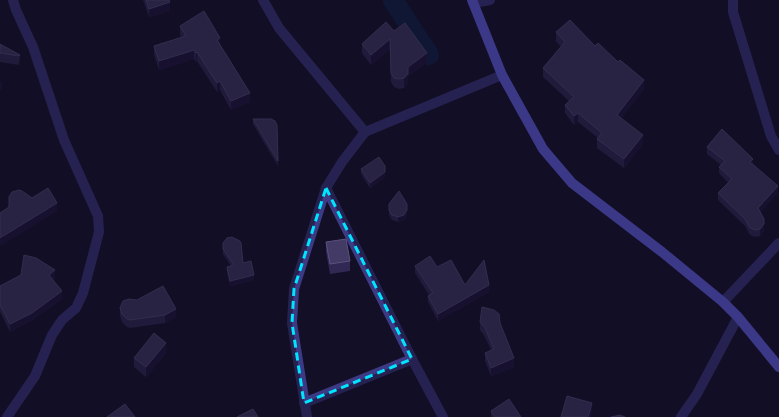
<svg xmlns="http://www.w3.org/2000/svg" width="779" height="417" font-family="Raleway,sans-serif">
<rect width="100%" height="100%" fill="#130f26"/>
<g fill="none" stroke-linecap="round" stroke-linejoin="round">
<path stroke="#0c2248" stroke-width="20" d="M393,0L429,55"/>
<g stroke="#3d3a85" stroke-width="10">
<path d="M263,0L279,28L365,132"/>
<path d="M733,0V12L771,136L779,150"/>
<path d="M473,3L490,0"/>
<path d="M326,188L412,359L443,417"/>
<path d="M723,302L779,243"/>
<path d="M304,403L412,359"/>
<path d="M7,417L35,376L52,335L62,320L76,308L83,293L99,232L98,216L64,140L33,47L16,10L13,0"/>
<path d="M307,417L292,323L294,289L326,188L342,162L365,132L502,75"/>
<path d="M681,417L697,394L738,317"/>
</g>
<path stroke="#6f6bff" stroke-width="10" d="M472,0L502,75L543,149L572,183L662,252L723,302L738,317L779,367"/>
</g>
<g fill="#312854">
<path d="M143,0H169L170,11L149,17Z"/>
<path d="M180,26L220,45L250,102L231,110L220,90L217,92L197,61L196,62L194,59L159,70L154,55V46L181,37L180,35Z"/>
<path d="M394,31L427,62L408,76V83L404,88L399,89L394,87L391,82L390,49L371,65L362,53V44Z"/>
<path d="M556,32L595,46L644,89L621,118L643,144L624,168L597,148V139L598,138L578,122L574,125L565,113V105L569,101L543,77V68L561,47L556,41Z"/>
<path d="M0,44L20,55L19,65L0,62Z"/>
<path d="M253,119L277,125L278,166L253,124Z"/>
<path d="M707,147L753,164L778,193L760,212L764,226V231L760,236L755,237L750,235L745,226L718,200V193L728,183L719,173V167L721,165L707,154Z"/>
<path d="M361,169L385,177L370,188L361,174Z"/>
<path d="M389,204L407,215L404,220L398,222L392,220L389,215Z"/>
<path d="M326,242L350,261V271L330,274L326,252Z"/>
<path d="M223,243L243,263L254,280L230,286L227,272V267L231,266L223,254Z"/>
<path d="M415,266L437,267L465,285L489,292L438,321L428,302V296L429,295L415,273Z"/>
<path d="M55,277L53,279L62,299L32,320L10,332L0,312V286Z"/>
<path d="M123,301L176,317L165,323L130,328L127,327L122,322L120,316V308Z"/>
<path d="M480,322L514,367L491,376L485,361V353L491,350L485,337L480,330Z"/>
<path d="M166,353L146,377L134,367V358Z"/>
<path d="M491,411L521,417H491Z"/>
</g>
<g fill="#1d163a">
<path d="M170,2V11L149,17V9Z"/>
<path d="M220,38V48L217,40Z"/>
<path d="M390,39V49L371,65V55Z"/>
<path d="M194,50V59L159,70V61Z"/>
<path d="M197,52V61L196,62V53Z"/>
<path d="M427,53V62L408,76V83L404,88V78L408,67Z"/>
<path d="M644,80V89L617,124V115Z"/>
<path d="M2,81V89L0,91V83Z"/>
<path d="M220,81V90L217,92V83Z"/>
<path d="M250,93V102L231,110V101Z"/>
<path d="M578,113V122L574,125V116Z"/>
<path d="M643,135V144L624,168V159Z"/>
<path d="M753,159V165L750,162Z"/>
<path d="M385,172V177L370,188V183Z"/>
<path d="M778,186V193L758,214V208Z"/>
<path d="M57,203V211L0,246V238Z"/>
<path d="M407,210V215L404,220L398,222V217Z"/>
<path d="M764,219V231L760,236V229Z"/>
<path d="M55,270V277L49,282V275Z"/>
<path d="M254,275V280L230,286V281Z"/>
<path d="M489,285V292L438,321V314Z"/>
<path d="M62,291V299L32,320L10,332V324Z"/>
<path d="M176,309V317L165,323V315Z"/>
<path d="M166,343V353L146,377V367Z"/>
<path d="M514,358V367L491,376V368Z"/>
<path d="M592,403V411L591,417H588Z"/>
</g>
<g fill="#433a66" stroke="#5a527e">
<path d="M146,0H169L170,2L149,9Z"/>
<path d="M204,11L220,38L217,40L250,93L231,101L220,81L217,83L197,52L196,53L194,50L159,61L154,46L186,36L180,26Z"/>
<path d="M570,20L595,46L598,43L618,62L620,60L644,80L617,115L643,135L624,159L597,139L602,133L578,113L574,116L565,105L574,97L543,68L565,42L556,32Z"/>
<path d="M386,22L394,31L405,23L427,53L408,67V74L404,78L399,79L394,78L391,73L390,39L371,55L362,44Z"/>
<path d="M0,44L20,55L19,56L0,53Z"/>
<path d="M253,119H271L275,121L277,125L278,161Z"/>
<path d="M722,129L753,159L750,162L778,186L758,208L764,219V224L760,229L755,230L750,228L745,219L718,193L732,179L719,167L725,161L707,147Z"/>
<path d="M379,157L385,166V172L370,183L361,169Z"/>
<path d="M48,188L57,203L0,238V213L9,207V197L12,192L19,190L22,191L32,198Z"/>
<path d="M399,191L407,204V210L404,215L398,217L392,215L389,210V204Z"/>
<path d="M232,237L240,241L241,243L243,263L251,261L254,275L230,281L227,267L234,265L223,249V243L227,238Z"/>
<path d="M346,239L350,261L330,264L326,242Z"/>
<path d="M24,255L36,258L55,270L49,275L62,291L32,313L10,324L0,305V286L21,275Z"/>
<path d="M430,256L437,267L451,260L465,285L484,260L489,285L438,314L428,296L433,293L415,266Z"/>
<path d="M163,286L176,309L165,315L130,320L127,319L122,314L120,308L123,301L129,299L137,300Z"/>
<path d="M482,307L494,310L499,314L500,323L514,358L491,368L485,353L494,349L485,328L480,322Z"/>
<path d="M154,333L166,343L146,367L134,358Z"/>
<path d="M567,396L592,403L588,417H561Z"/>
<path d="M509,399L521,417H495L491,411Z"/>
<path d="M125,404L135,417H107Z"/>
<path d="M253,409L258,417H237Z"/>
<path d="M620,415L625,417H611Z"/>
</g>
<path d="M0 0H779V417H0ZM326,188L412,359L304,403L292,323L294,289Z" fill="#130f26" fill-opacity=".55" fill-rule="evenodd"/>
<path fill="none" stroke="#00e5ff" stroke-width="3" stroke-dasharray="8 5" stroke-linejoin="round" d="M326,188L412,359L304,403L292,323L294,289Z"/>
</svg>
